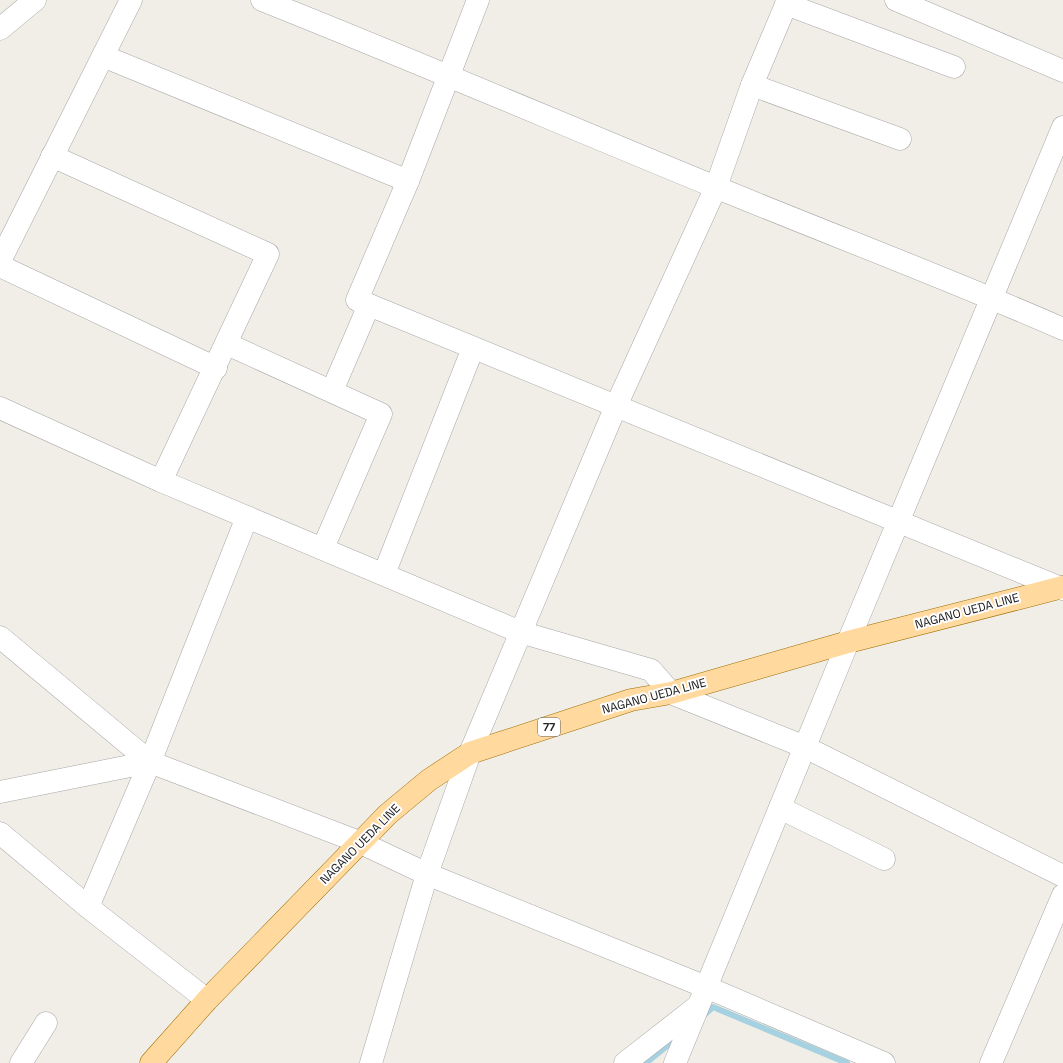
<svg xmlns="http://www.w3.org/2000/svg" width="1063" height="1063" font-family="'Space Grotesk',sans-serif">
<rect width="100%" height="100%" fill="#f1eee7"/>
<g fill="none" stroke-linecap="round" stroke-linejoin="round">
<g stroke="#a6d1e0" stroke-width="6">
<path d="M703,1016L713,1007L847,1063"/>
<path d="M646,1063L679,1036"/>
</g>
<g stroke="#a8a8a8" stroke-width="23">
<g id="minor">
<path d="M262,0C413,60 562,124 713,186C829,234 947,278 1063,329"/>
<path d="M478,0L408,181L357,300L1063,589"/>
<path d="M896,0L1063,71"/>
<path d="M786,4L954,67"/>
<path d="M0,29L35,0"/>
<path d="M103,56L408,181"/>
<path d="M752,85L900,139"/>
<path d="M52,156L268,254L161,481"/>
<path d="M0,261L131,0"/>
<path d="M0,266L216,368"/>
<path d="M227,344L381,414L323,548"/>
<path d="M332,391L369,305"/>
<path d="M0,408L161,481L520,632L651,670L671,693L805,747L1063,876"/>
<path d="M384,574L473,348"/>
<path d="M0,637L150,762L359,842L427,874L706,987L884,1063"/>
<path d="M0,792L150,762"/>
<path d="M780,808L884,859"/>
<path d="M0,833L88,907L207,1000"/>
<path d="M88,907L150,762L247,517"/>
<path d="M21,1063L46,1023"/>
<path d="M371,1063L427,874L470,753L616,406L716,187L752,85L788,0"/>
<path d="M625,1063L698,1006"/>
<path d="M675,1063L848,642L1063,127"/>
<path d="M991,1063L1063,895"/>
</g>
</g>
<g stroke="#9d6e00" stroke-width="23">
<path id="major" d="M151,1063L207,1000L388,814L429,780L470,753L631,700L671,693L848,642L1063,587"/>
</g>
<use href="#minor" stroke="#fff" stroke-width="22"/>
<use href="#major" stroke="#ffd99e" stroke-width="22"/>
</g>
<g text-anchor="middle" stroke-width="4" stroke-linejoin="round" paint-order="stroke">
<rect fill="#fff" stroke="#646464" stroke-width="1" x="538" y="718" width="22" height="18" rx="3"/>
<g font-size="11" font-weight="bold" fill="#212121">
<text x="549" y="731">77</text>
</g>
<g font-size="12" fill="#212121" stroke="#fff">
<text transform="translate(967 611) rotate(-15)" y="4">NAGANO UEDA LINE</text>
<text transform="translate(654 696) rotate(-15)" y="4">NAGANO UEDA LINE</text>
<text transform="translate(360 844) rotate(-45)" y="4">NAGANO UEDA LINE</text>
</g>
</g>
</svg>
